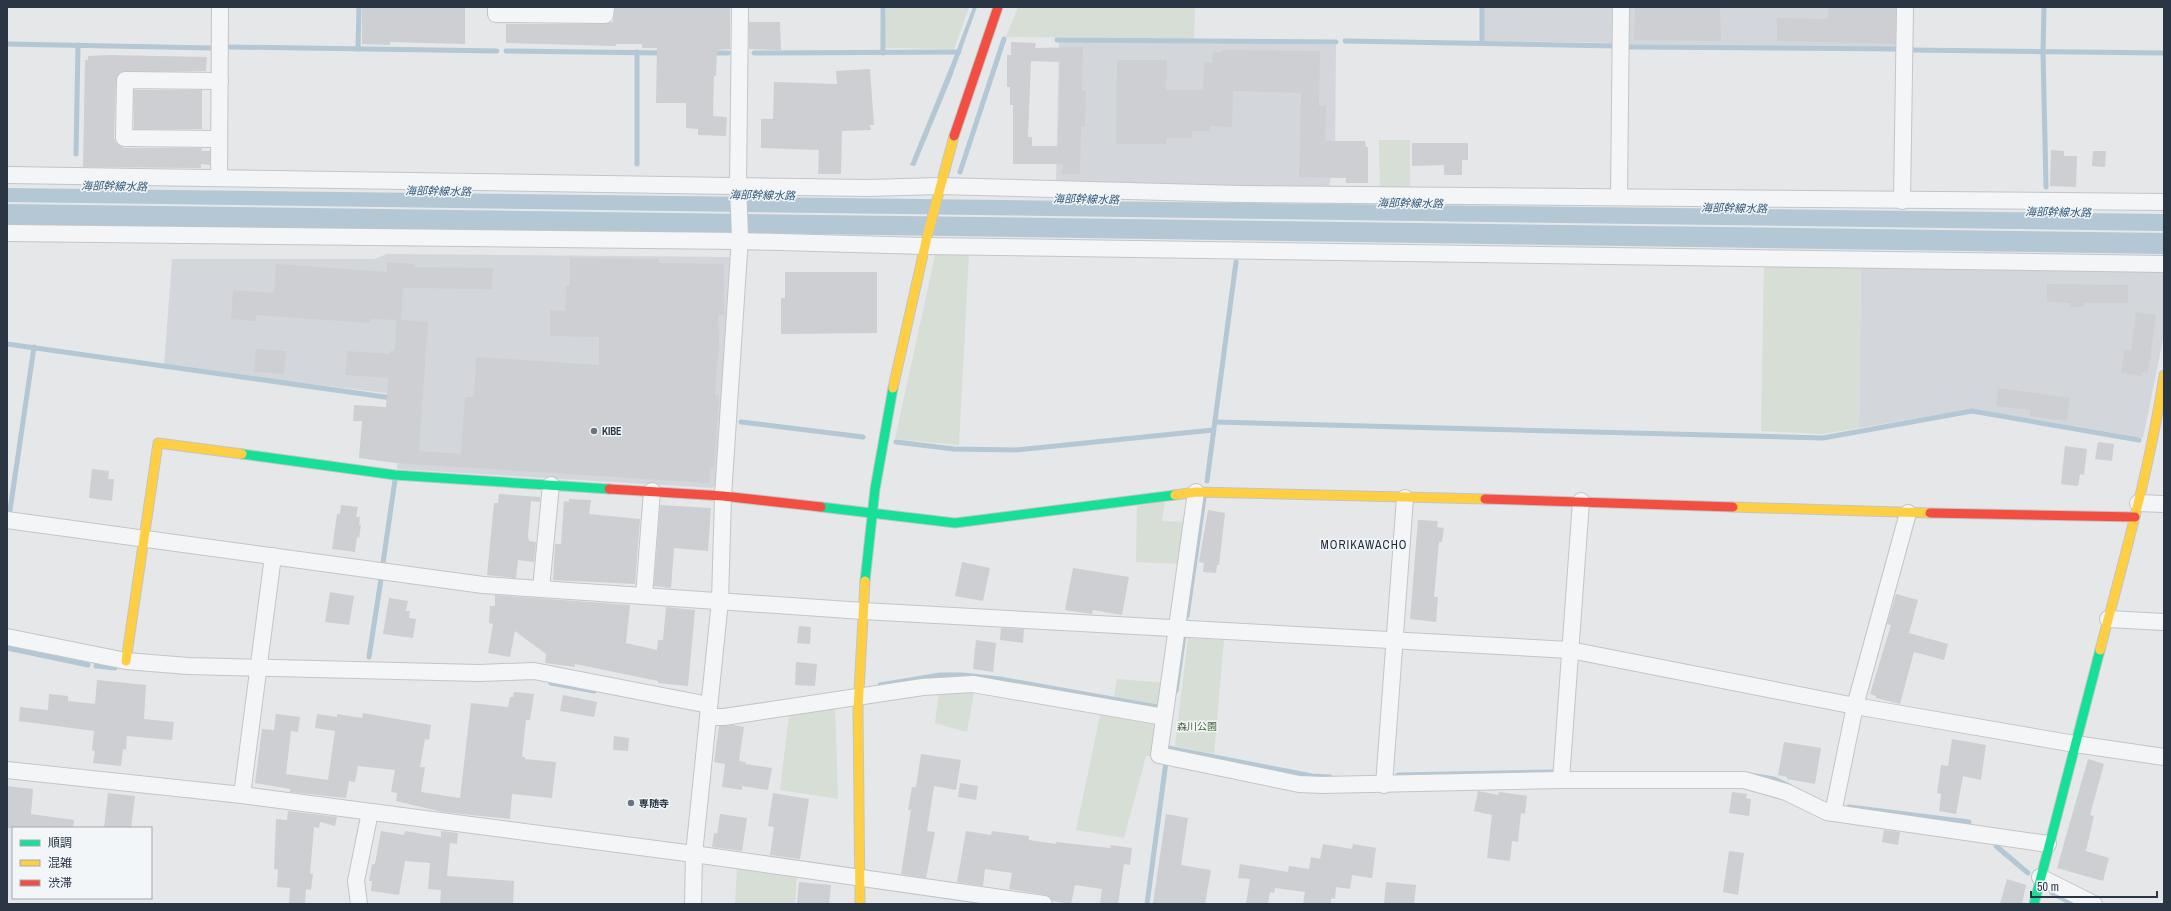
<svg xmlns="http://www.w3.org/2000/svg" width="2171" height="911" font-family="'Archivo Narrow','Noto Sans JP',sans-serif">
<rect width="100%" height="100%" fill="#e5e7e9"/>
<g fill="#d3d7dc">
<path d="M1484,7H1617L1616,43L1483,41Z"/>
<path d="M1626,7H1900L1899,47L1626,45Z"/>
<path d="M1059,41L1336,45L1335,154L1329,188L1056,182Z"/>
<path d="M387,254L731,257L718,484L712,488L397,469L401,395L164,366L172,259H374Z"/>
<path d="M1861,265L2164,268V335L2143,438L1973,409L1859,428Z"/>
</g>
<g fill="#d6ded5">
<path d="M886,7H969L954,49L885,48Z"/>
<path d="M1018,7H1195L1194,39L1006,37Z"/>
<path d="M1379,140H1410V189L1380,188Z"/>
<path d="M936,251L969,253L959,445L895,439Z"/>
<path d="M1764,263L1861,265L1859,428L1822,434L1761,431Z"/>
<path d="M1165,501L1162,521L1187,522L1180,564L1136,562L1137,506Z"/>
<path d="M1188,638L1224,640L1214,754L1175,746Z"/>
<path d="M1117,679L1164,683L1161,706L1114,697Z"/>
<path d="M961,690L974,692L967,732L935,723L939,693Z"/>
<path d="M835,705L838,799L780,790L789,715Z"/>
<path d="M1101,711L1156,720L1154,756H1146L1124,838L1076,830Z"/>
<path d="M737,868L797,875L795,904H735Z"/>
</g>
<g fill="#b3c7d5">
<path d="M973,7H977L951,79L915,166L910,165L956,52Z"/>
<path d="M7,188L2164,214V231L7,202Z"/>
<path d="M7,204L2164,233V254L743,233L7,226Z"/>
</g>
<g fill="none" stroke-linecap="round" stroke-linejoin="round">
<g stroke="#b3c7d5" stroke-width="5">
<path d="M2044,7L2043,52L2046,187"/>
<path d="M1057,40L1336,42"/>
<path d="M1345,41L1617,46"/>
<path d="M1482,43V7"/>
<path d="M7,44L213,48"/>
<path d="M230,47L497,51"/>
<path d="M1628,47L1899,49"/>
<path d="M358,49L359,7"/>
<path d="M1911,50L2164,53"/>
<path d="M506,51L663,53"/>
<path d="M711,53H728"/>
<path d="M754,53L959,52"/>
<path d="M883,53V7"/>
<path d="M76,154L78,45"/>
<path d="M637,164V52"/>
<path d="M960,172L1004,39"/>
<path d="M7,344L392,398"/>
<path d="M741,422L863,437"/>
<path d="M1215,422L1823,438L1972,411L2139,440"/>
<path d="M896,442L954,449L1015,450L1213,430"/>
<path d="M1207,481L1236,262"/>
<path d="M10,510L34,347"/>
<path d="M383,563L395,480"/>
<path d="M1187,616L1204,498"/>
<path d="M7,648L88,665"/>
<path d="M369,657L381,579"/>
<path d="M96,666L115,668"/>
<path d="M551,683L594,691"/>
<path d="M880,685L940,675H962L1000,679L1157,707"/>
<path d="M1176,691L1184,635"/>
<path d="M1168,748L1312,776L1330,777"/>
<path d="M1398,775L1552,772"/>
<path d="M1749,775L1774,779L1789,786"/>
<path d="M1849,807L1969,822"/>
<path d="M1996,846L2028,873"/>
<path d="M2052,893L2073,904"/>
<path d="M1147,904L1166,762"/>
</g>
</g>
<g fill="#cdcfd2" fill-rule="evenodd">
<path d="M362,7H465V44L390,42V45L362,44Z"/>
<path d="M615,7H730V49L717,50L716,76H714L713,116L727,117L726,136L698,135V129L686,128V103H656L657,48H642V44H616V46L506,43V24H605L613,22Z"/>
<path d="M1635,7H1720L1721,41L1634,40Z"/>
<path d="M1828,7H1896L1895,44L1777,41V18L1828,19Z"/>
<path d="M749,22H780L781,50L749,49Z"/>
<path d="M1011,42L1036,43L1035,48L1083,47L1082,91H1086L1085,127L1081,126L1080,174H1062L1063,164H1013V105H1010V87H1007V55H1011ZM1031,61L1060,62L1058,146H1032V137H1028Z"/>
<path d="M1222,50L1320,51L1319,106H1326L1325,141H1365L1366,147H1368V183H1346V178L1299,177L1301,93L1233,91L1232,127L1210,126V131H1192V138H1166V144H1116L1117,60H1167L1166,90H1203L1204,62L1212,63L1213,52H1222Z"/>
<path d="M109,55L207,57L206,71L120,72L116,80L114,138L116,143L124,148H202L201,151H210V165L201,164V168L83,167L85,60H88V56Z"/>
<path d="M870,69L874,125H870L871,130L842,131L841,174H818L819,150L761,148V119H773L774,82L837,84L836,71Z"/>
<rect x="134" y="90" width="68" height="39"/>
<path d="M1412,143H1468V160H1462V175H1444V165L1412,166Z"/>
<path d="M2051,150L2064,151V156H2077L2076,187L2050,186Z"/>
<path d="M2093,151H2106L2105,167L2092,166Z"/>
<path d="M570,258L658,259V263L724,264V315H718L719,342L715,395H719L714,468L710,467L709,483L396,463L359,458L362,421H353L354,405L386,407L388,378L345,375L347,351L390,354V351H395L396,320L371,319L370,323L256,315V321L231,319L233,290L274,293L276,264L387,272V262L414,264L413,267L493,268L492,289L403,288L401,320L428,322L419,451L461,454L465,397H474L476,357L599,365V337L550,336V310L565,311L566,286H570Z"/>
<path d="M785,272H877V333L781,334V298H785Z"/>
<path d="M2047,284L2128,285V303H2084V307H2070V303L2047,302Z"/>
<path d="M2136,312L2156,315L2148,373L2142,372V376L2121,373L2124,350H2131Z"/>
<path d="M256,349L286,351L284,374L254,372Z"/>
<path d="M1998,388L2070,398L2067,421L2030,416V410L1996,406Z"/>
<path d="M2098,442L2114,444L2112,461L2095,459Z"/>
<path d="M2065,446L2087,449L2084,475L2080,474L2078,486L2061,484Z"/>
<path d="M92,469L109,471L108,479H114L112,501L89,498Z"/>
<path d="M499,494L540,497V502L531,501L528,536L529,541L536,542L534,562L518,560L516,578L487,575L494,503H498Z"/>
<path d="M569,499L591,500L589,514L640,519L635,584L553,580L555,544H561L564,501L569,502Z"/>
<path d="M341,505L358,507L356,517H360L359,525H361L359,538L357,537L355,552L332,549L337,514H340Z"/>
<path d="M660,505L711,508L708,551L674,548L671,588L654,586Z"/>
<path d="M1208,510L1225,513L1219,565H1217L1216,573L1203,572L1204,563L1199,562Z"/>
<path d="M1418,520L1438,521L1437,527L1444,528L1442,542H1439L1434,597H1438L1436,622L1410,619Z"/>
<path d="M962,562L990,568L983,601L955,596Z"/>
<path d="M1073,568L1129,577L1122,615L1093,610L1092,614L1065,610Z"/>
<path d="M330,592L354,596L349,625L325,622Z"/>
<path d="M1896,594L1918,600L1909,633L1948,644L1944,660L1914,652L1900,704L1876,698V696L1870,694L1891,625L1887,624Z"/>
<path d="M495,595L630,605L626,643L657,650L658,640H663L666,607L695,610L688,686L658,683V681L575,664V667L545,663L546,654L515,631L510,657L488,653L493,624L489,623L490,606H495Z"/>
<path d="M389,598L408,601L406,611H410L409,618L416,619L413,638L383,634Z"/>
<path d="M799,626L811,627L810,644L797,643Z"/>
<path d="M1001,628L1024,629L1023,643L1000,640Z"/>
<path d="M976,640L996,643L993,672L973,669Z"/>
<path d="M796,662L817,664L815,686L795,685Z"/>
<path d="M97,680L146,685L144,719L174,722L172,740L127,736L126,750L123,749L121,766L93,763L95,751L92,750L94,731L19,721L20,707L48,710L49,694L68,696V701L95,704Z"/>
<path d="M514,692L534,694L530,720H526L522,757H525V759L556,762L552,798L512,794L510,819L443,812L396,801L397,793L391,792L395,770L358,766L355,782L349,781L346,798L290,792V789L255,783L262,729L274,730L276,714L300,717L298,732L291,731L286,774L328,780L335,731L315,728L317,714L337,717V714L362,718L363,713L431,725L429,740L425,739L420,767H425L421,792L460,798L471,703L508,707L510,697H513Z"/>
<path d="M563,695L597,702L594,717L560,711Z"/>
<path d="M733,725L744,727L739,761L746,762L745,764L772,768L768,790L742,786V790L722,787L725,764L714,762L719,726Z"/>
<path d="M614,736L629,738L628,751L613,750Z"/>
<path d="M1952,739L1986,745L1981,780L1963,776L1956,814L1939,811L1941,794L1937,793L1941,765L1948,766Z"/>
<path d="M1784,742L1821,748L1815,784L1787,779V777L1778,775Z"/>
<path d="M921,754L961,760L956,790L934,786L927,831L935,832L926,878L901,874L911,810H908L912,787H916Z"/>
<path d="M2088,759L2104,764L2090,815L2094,816L2086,851L2109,858L2103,881L2057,868Z"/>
<path d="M960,783L978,786L976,800L958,797Z"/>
<path d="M7,786L33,789L31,814L74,820L73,828H7Z"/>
<path d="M1478,791L1498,795L1499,792L1527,796L1525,814L1521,813L1518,842L1512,841L1510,861L1487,858L1492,815L1474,811Z"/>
<path d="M1732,792L1747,794L1746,798L1751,799L1749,816L1729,813Z"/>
<path d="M108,793L135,796L131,828H104Z"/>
<path d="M773,793L809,799L800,859L770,855L774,827L768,826Z"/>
<path d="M288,811L337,817L335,826L320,822L319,828L314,827L310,874H313L311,890L306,889L305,904H289L290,888L277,887L278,870L274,869L276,819L287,820Z"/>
<path d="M720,814L747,818L742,851L712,847L714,833L717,834Z"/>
<path d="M1166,814L1188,818L1181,865L1211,870L1205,904H1153Z"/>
<path d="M1884,830L1900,832L1898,845L1882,842Z"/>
<path d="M381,831L404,835L405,831L441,837V831L458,833L457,844L450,843L447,876L514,881L513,904H440L441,890L428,889L430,863L405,861L399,895L371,891L372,881H369L372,864H375Z"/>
<path d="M966,831L991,835L992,831L1029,836V840L1056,844V842L1110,848L1111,845L1132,848L1130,865L1124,864L1118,904L1100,903L1102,889L1075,885L1071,904L1053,901L1046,895L1009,889L1012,873L985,869L983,886L957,882Z"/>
<path d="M1323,844L1352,849L1353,844L1376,848L1372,878L1352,875L1350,889L1336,887L1335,899L1331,898V904H1303L1305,892L1275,888L1274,893L1270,892L1268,904H1246L1250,879L1238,878L1240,864L1288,872L1289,866L1309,869L1311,857L1320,859Z"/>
<path d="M1729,851L1744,853L1738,895L1723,892Z"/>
<path d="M2007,879L2026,885L2022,904H2000Z"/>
<path d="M799,882L831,885L829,904H797Z"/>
<path d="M1386,882L1416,885L1414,904H1384Z"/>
</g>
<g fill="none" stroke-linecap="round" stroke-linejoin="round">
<g stroke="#c3c5c7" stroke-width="18">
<g id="street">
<path d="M496,7V14L605,15L606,7"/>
<path d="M219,139L124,138L125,80L220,81"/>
<path d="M7,175L868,188L939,186L1240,194L2164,202"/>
<path d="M219,178L220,7"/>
<path d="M1619,197L1621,7"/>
<path d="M1902,201L1905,7"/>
<path d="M7,233L739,241L924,246L2164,264"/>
<path d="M1196,492L1159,755L1299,784L1322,785L1561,780H1744L1786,792L1827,812L2048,844"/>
<path d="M2138,503L2164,504"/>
<path d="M7,520L483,585L863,611L1570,650L1855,706L2075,744L2164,757"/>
<path d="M541,589L551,485"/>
<path d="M644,596L652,491"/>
<path d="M2108,619L2164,622"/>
<path d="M7,637L126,661L188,666L479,673L534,671L709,705"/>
<path d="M708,717H724L923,687L973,684L1164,717"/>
<path d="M7,770L242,795L694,854L1044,904"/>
<path d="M1561,780L1581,501"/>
<path d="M1384,785L1405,498"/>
<path d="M242,795L273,556"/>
<path d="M1833,813L1855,706L1908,513"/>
<path d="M2040,877L2094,904"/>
<path d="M359,904L356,881L370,812"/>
<path d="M693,904L694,854L720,601L723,496L740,237L738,185L740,7"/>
</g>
</g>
<g stroke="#c3c5c7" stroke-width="11">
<g id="fast">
<path d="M242,454L395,475L609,489"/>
<path d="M821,507L955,523L1175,495"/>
<path d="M865,581L875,489L893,388"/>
<path d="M2034,904L2100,650"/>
</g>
</g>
<g stroke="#c3c5c7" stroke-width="11">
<g id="slow">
<path d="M893,388L927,237L954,136"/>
<path d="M1175,495L1196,492L1485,499"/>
<path d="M1733,507L1930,513"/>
<path d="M2100,650C2124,559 2150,468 2164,375"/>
<path d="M126,661L158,443L242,454"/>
<path d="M860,904L858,709L865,581"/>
</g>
</g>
<g stroke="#c3c5c7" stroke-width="11">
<g id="jam">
<path d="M954,136L998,7"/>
<path d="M609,489L723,496L821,507"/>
<path d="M1485,499L1733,507"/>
<path d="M1930,513L2135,517"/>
</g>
</g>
<use href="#street" stroke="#f4f5f6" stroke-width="16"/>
<use href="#fast" stroke="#16e098" stroke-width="9"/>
<use href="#slow" stroke="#ffcf43" stroke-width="9"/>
<use href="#jam" stroke="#f24e42" stroke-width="9"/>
</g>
<g fill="#6b747e" stroke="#f3f6f8" stroke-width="1.5">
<circle cx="594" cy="431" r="4"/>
<circle cx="631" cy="803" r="4"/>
</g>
<g text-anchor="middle" stroke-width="3" stroke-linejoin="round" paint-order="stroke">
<g font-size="10" font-weight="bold" fill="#2a3644" stroke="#f3f6f8" text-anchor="start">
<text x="602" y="435">KIBE</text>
<text x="639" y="807">専随寺</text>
</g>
<g font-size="10" fill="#436137" stroke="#f3f6f8">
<text x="1197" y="730">森川公園</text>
</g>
<g font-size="11" font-style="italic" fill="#32597a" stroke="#f3f6f8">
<text transform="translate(114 186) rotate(1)" y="4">海部幹線水路</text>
<text transform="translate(438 191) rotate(1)" y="4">海部幹線水路</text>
<text transform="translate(762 195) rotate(1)" y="4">海部幹線水路</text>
<text transform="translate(1086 199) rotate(1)" y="4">海部幹線水路</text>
<text transform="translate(1410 203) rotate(1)" y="4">海部幹線水路</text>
<text transform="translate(1734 208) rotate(1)" y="4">海部幹線水路</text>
<text transform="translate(2058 212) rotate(1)" y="4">海部幹線水路</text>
</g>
<g font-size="12" letter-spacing="1" fill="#1c2735" stroke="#f3f6f8">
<text x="1364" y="549">MORIKAWACHO</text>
</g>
</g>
<rect width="2171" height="911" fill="none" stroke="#2a3644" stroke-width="16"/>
<rect x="12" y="827" width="140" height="72" fill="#f3f6f8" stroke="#a3a9b0"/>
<rect x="20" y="840" width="20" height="6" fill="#16e098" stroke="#a3a9b0"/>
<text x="48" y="847" font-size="12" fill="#2a3644">順調</text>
<rect x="20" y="860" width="20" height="6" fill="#ffcf43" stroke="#a3a9b0"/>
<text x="48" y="867" font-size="12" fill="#2a3644">混雑</text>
<rect x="20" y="880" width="20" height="6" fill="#f24e42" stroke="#a3a9b0"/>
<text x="48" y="887" font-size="12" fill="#2a3644">渋滞</text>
<path d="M2031 891v6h126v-6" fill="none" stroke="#2a3644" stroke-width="2"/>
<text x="2037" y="891" font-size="12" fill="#2a3644" stroke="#f3f6f8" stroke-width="3" paint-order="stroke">50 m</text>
</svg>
